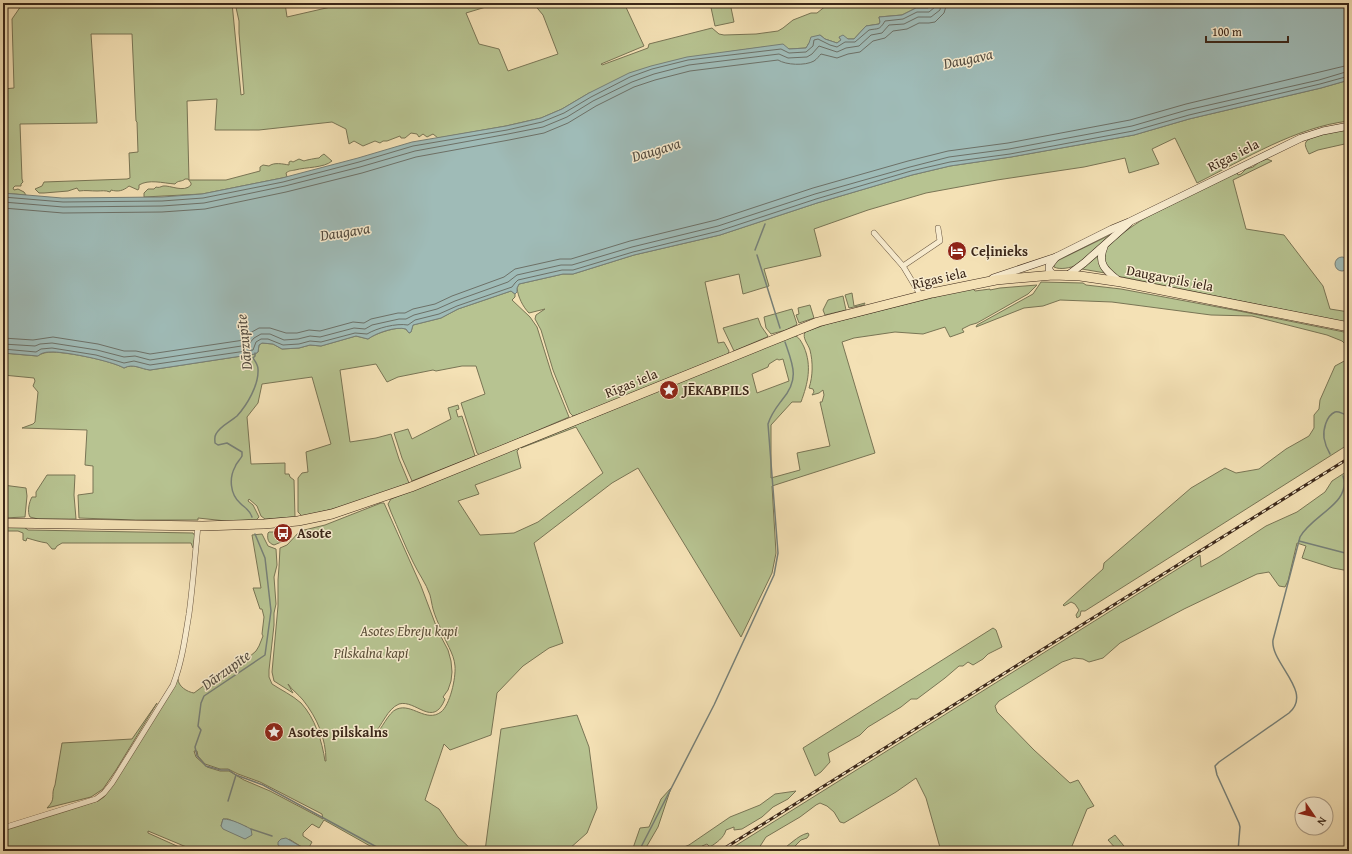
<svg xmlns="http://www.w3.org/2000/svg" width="1352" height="854" font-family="'Gentium Book Plus',serif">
<rect width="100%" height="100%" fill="#f4e1b5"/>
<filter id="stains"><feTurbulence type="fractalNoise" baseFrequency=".005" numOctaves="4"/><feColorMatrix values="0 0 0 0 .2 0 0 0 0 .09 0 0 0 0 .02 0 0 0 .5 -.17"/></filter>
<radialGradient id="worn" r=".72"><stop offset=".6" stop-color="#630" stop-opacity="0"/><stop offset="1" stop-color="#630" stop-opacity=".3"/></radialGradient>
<g fill="#b7c391" stroke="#797555" fill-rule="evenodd">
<path d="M23,3H232L241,95L244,94L239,33V21L235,3H285L287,17L348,3H499L466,13L479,44L499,49L508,71L558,54L543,15L533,3H624L644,46L601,64L602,65L648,48L649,44L712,28L719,34L724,35L756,34L778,31L783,28L793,20L811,13H817L827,5L847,3H934L928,8H916L902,15L879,17L880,22L879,24L866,26L854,39H848L839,37L841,40L837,43L825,39L820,35L809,43L806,48L789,49L764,47L727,52L589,93L562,109L541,118L506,126L438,138L433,134L427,137L423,134L419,137L417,134L411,133L405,138H401L400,136L387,141H383L380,143L375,141L363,146L354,141L349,144L346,129L332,122L259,130H215L217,99L187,101L189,180H226L260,171V167L263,165L269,166C274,162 283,164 289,165V162L291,161L293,162L299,159L304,161C306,160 317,158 319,158L321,156L324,154L332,161C324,168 306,167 295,170C291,171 290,170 286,173L287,177L202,194L144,197V193L148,189H154L156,187C159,188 160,187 163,186C170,185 184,193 191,185V183L188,179H185C182,182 178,180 175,184C162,183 149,179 139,185V188L138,190L129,186C123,191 118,192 111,190L110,192C105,190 102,191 97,191C91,191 85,190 79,191L77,188L68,191L44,193H39L35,189L42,186L44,182L127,179L130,178L129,153L138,152L137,122L136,121L132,34H91L97,123L20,124L22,179L23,182L21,184V186H15L13,188L14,190L18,189L24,192L26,195L3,193V89L14,88L12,19Z"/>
<path d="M710,3H730L734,22L715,26Z"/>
<path d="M1349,80V121C1296,127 1245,159 1197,183L1175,138L1152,149L1159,164L1129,173L1125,158L1084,167L997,180L926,193L868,210L814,229L821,256L764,269L769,286L743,294L739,274L705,282L718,343L724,342L729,351L728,354L588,411L573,416L570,413L553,370L541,330L535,319L536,315L545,309L529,313C523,307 518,297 517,288L519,284L563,274H573L634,255L720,235L817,203L912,175L950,166L1011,157L1134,135L1189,119L1321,88Z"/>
<path d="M1349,129V143L1318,150L1309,154C1307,150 1304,145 1306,142C1310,135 1341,131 1349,129Z"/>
<path d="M1267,159L1272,161L1233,180L1246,229L1284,235L1323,286L1330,309L1349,312V323L1117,276L1104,264L1105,250C1116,237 1131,227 1145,218L1237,172L1238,175L1241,174L1246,169L1253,167L1259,162Z"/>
<path d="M1110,235L1077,265C1070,268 1060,270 1054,267V263L1059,260Z"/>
<path d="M1099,255L1105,273L1082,269L1083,268Z"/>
<path d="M1041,282L1083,283L1086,285L1121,289L1239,311L1349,333V351V348L1342,341L1327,335L1252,316L1211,315L1112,302L1060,300L1043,306L1024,308L976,327L977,325L1033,294Z"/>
<path d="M1037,285L1028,294L977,323L970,325L962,329L964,332L950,337L945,327L923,334L895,332L854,338L842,342L875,453L772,486L776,553L772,573L741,637L638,468L612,483L534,543L563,643L549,648L523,666L497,693L491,735L450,750L444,744L425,800L439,809L458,837L471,849L481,851H379L324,820L319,828L312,824L303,833V836L312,842L307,851H305V849L289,839L284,850L288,851H196L148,831V833L188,851H3V831L67,811L98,801L104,797L177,679H178C178,686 187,692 194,693L210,681L232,670L248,658L256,651L259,646L263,636L262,634L264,617L262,609H260L253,588H261L252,535L262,534L268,546L276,549L277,565L274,577L276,604L274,613V625L269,670V677L272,684C281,690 292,695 301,703C315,718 322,741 325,761H326C326,738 317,718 303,700C298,694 292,690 288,684L293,693L274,681L272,672L278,606V580L279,567L280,548L287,545L300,531L325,525L381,503H384L421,586L438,631L448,650L451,661L452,672L451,681L448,690L443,697L445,699C433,729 416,699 399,704C387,709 382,726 373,735L374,736C382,730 388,712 397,709C412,703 426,723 441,712C450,705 456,678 455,666C454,653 445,642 441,629C438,623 435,616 433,609C432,605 431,599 430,595C426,583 418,573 413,562C405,546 398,528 391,512L388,504L391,499L517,448L519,449L517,451L521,468L475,485L479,494L458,501L480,535L514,533L538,522L603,473L576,427L521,448L522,447L794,335C799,337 801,341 804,347C812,366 808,383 801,402H792L771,425V478L800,470L797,453L830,446L820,402H822L824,395L823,390L819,393L812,395L814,392L813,389L809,388C813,376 813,362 810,350C808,344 802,338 805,332L827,324L955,292L973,289L975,291L990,289V290L1000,288ZM777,359L779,360L783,359L789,381L757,393L752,374L768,367L769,364ZM194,751H197L198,756L205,764L220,769H228L238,774L260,782L322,814L323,819L270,791L244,780L229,771H220L207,767L196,757ZM223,819H228L247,827L221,826Z"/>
<path d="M511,291L515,294V297L512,300L530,317L537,327L552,375L569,417L480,455L477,453L461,403L485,394L476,366H462L436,371L433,370L398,377L387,382L376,364L340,370L350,442L376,438L391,434L399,459L409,483C374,497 338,509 302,516L298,512V478L302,473L308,472L306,452L331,444L312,377L262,384L258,403L247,417L251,464L285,463V474H289L290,477L294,480L295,517L265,519L261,516L257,506L249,499L248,501L253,505L259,517L256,520L226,521L198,518V520H135L79,518L78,495L93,493V466L85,465L87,430L22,428L33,424L35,422L38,392L33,386L35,381L34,378L3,375V353L37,356C42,353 47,352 53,352C71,353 109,360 124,368C133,363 141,369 150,370L255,354L258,352L259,345L262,343L273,344L282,349L299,348L310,345L321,346L356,336L368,339C374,334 393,328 401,328C405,328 407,330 409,333L411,332L413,325L441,318L458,309Z"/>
<path d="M852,293L854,306L865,303L864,305L849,308L845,295Z"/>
<path d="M843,296L846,310L825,315L823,310L828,300Z"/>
<path d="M810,305L814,318L799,323L796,315L799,314L798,308Z"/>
<path d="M792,309L797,324L796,325L786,330L771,334L766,328L764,317Z"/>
<path d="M758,318L761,326L768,336L767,337L734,351L723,328Z"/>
<path d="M1349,357V444L1085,611H1081L1080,616L1077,618L1076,615L1079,610L1075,604L1071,602L1064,606L1063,605L1103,569L1104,563L1191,488L1225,468L1236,473L1259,469L1286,449L1309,436L1314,428V415L1319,409L1320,400L1335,366L1348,359Z"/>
<path d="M458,405L459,409L456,410L458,417L462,416L475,456L412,481L402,458L394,433L408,429L412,439L451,419L448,408Z"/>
<path d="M1349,470V571L1333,568L1302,558L1306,546L1297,543L1288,581L1285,587L1279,586L1269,572L1257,574L1184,609L1120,643L1103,658L1089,662L1083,659L1074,658L1062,662L999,701L995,706L997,712L1034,750L1070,783L1078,780L1094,806L1087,809L1070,851H941L926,798L916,778L896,792L844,823L840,822L834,812L827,806L820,803L816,805L800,817L766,837L757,851H727L1200,555L1201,567L1219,557L1266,526L1297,512L1325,492L1332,481Z"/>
<path d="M47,475H75L74,495L76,519H38L30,517C27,512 29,502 32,497H36V492Z"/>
<path d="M3,485L26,488L27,496L25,517L3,518Z"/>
<path d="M3,526L24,527L28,530L193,533L195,536L193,548L191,543H62L57,546L55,549H52L47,543C40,542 34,540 27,538L26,541L23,540V533L18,531H3Z"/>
<path d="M269,532H278L279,534H287V532H291L292,533L286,540L274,545C268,543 267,539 268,533Z"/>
<path d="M993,628L996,630L1002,647L988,654L983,659L973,665L968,662L963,666H959L945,678L917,699H911L901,707L868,727L860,735L828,753L830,762L821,772L815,776L803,748Z"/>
<path d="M157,703L116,770L103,789L91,797L47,808C57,798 50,796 55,785L62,743L132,739Z"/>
<path d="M577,715L589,747L597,808L587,833L569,849L561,851H521L499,847H494L492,851H485L501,729Z"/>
<path d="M671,788L658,827L644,851H632L640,828L649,827L661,799Z"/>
<path d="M796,791L788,799L773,807L762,817L742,829L734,830V827L726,830C724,838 716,843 710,847L707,844L702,846L700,851H674L689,845L730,817L760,805L775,794Z"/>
<path d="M808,833L809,835L807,838L801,840L790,851H779C790,846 796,836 808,833Z"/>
<path d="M1115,835L1128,851H1118L1108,840Z"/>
</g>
<g fill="#9fbbb7" stroke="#778078">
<path d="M934,3H1349V80L1321,88L1189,119L1134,135L1011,157L950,166L912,175L817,203L720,235L634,255L573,274H563L519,284L517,288V292L515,294L511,291L458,309L441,318L413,325L411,332L409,333L406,329C396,326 376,333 368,339L356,336L321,346L310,345L299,348L282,349L273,344L262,343L259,345L258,352L255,354L150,370C141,369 133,363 124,368C112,361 64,351 50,352C45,352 41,353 38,356L3,353V193L62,198L162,197L202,194L282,178L358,158L412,142L506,126L541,118L562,109L589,93L629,73L651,66L687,57L783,44L789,49L806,48L809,43L811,37L820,35L825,39L837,43L841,40L839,37L843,35L848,39H854L866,26L879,24L880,22L879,17L902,15L916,8H928Z"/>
<circle cx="1342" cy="264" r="7"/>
<path d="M223,819C232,819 243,825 251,829L252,835L245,839L223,829L221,826Z"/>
<path d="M286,838L305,849V851C295,851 286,852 278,845V842L281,839Z"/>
</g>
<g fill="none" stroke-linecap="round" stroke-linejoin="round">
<g stroke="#6d7168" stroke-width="1">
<path d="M3,197L63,202L162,201L203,198L283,182L359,162L413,146L507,130L542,122L564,113L591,97L630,77L652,69L688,60L781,49L789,53L806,52L813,46L814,40L818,39L830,45L837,47L845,42H855L869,30C878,28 879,31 885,21L903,19L917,12H929L935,7L936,3"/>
<path d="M3,202L63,207L162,206L204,203L285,186L360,167L415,151L508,134L543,127L567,117L593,101L632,82L654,74L689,65L779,54L788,58L807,57L812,54L819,46L837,52L846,48L859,46L871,35L882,33L889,25L904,24L918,17H931L940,10L941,3"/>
<path d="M3,208L63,213L162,212L205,209L286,192L362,173L416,157L509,140L544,133L568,123L596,106L634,87L655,80L690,71L778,60C786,65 805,66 814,61C817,59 819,56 821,54L837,58L848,54L860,52L873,41L885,38L893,31L907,29L919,23H929L935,22L944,13L947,3"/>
<path d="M3,338L33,340L53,337L98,344L124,351H136L150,354L244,340L250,333L259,328H270L286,333H297L309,330L320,331L353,322L364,323L371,319L398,313H405L413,309L435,304L452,296L504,277L515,269L560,259H571L630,241L716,220L813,188L908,161L948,151L1008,143L1130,120L1186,104L1349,65"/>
<path d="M3,344L35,346L40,344L52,343L97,350L124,357L135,356L150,360L248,345L254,338L261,334H270L284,340L298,339L310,336L320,337L354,328L365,329L372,325L399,319H406L414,315L437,309L455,301L508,282L517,275L561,265H572L632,247L718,226L815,194L910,167L949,157L1009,149L1132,126L1187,110L1319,80L1349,71"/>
<path d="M3,349L36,352L41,349L52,348L96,355L124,363L134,361L150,365L253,350L256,342L261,339H268L283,345L299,344L310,341L321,342L355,333L367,334C377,328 396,323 408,325L415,320L439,314L457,306L512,287L515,283L518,280L562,270H573L633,252L719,231L816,199L911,171L950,162L1010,154L1133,131L1189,115L1320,84L1349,76"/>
</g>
<g stroke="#778078" stroke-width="1.5">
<path d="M755,250L765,224"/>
<path d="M757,255L780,328"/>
<path d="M1330,454C1327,449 1325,444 1324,438C1323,430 1326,416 1335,412C1338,411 1341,413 1344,414L1349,413"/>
<path d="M252,517C250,510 245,508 240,503C230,494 229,478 235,467C236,463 240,460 242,456V452L227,443L218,445L215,443C215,440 214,437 216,434C220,426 230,422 237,416C247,405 259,385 258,369C258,365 255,361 253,358L255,356V353"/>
<path d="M255,534L265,558L271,611L265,655L204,696L201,703L198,726L201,730L195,747L197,756L206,766L221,770H229L236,775L263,785L384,851"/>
<path d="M1299,541L1349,554"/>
<path d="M228,801L236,775"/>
<path d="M251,829L272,836"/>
<path d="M639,851L714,705L774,575L778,553L768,424C771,414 776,408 782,400C800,379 793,365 785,342"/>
<path d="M1238,851L1240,827L1239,823L1217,775L1215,766L1219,762L1289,713C1314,692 1270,663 1273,640L1300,537C1312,515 1352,503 1343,476"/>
</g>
<g stroke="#695640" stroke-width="6">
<g id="street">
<path d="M874,233L903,266L921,296"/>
<path d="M903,266L940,241L938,228"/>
<path d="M3,828L96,799L104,793L112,783L173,685C182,662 185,638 189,614C193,584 195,555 198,526"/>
</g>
</g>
<g stroke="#3b2719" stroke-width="8">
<g id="secondary">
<path d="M1104,247C1096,265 1108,272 1120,282"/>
<path d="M1053,275L1049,270V266L1056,257"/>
<path d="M1068,275L1084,263L1129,223"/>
<path d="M993,278L1056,257L1112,229L1129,222L1301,138L1323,131L1349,126"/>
</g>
</g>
<g stroke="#3b2719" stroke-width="10">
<path id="highway" d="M3,523L203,526L264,524L298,521L332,514L411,487L818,322L932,293L996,280L1053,275L1080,276L1121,282L1349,327"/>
</g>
<use href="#street" stroke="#f8eccf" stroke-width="5"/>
<use href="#secondary" stroke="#f8eccf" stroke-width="7"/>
<use href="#highway" stroke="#f4e1b5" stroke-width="9"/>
<g stroke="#3b2719" stroke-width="3">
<path id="rail" d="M720,851L1349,458"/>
</g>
<use href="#rail" stroke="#f8eccf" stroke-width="1.5" stroke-dasharray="4.5" stroke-linecap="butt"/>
</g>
<defs>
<g id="hotel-disc" transform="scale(1)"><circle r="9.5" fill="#8f2418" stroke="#f8eccf"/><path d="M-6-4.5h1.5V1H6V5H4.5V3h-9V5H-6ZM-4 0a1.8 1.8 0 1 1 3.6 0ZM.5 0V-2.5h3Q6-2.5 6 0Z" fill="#fff"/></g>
<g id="sight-disc" transform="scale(1)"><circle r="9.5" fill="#8f2418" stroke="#f8eccf"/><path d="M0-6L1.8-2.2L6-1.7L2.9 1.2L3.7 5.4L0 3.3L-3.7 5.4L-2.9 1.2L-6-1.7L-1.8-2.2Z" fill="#fff"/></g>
<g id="bus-disc" transform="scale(1)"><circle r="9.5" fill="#8f2418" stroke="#f8eccf"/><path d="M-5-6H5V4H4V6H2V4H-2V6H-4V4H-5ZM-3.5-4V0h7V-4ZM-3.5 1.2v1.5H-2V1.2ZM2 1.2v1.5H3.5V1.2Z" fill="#fff"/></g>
</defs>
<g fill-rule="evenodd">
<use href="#hotel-disc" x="957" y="251"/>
<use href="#sight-disc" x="669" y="390"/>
<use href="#bus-disc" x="283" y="533"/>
<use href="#sight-disc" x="274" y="732"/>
</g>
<g text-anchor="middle" stroke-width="3" stroke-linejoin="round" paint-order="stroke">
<g font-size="14" fill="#3b2719" stroke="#f8eccf">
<text transform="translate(1233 155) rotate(-27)" y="5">Rīgas iela</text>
<text transform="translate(939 278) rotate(-13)" y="5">Rīgas iela</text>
<text transform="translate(1170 278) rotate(11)" y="5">Daugavpils iela</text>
<text transform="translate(631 383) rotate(-22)" y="5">Rīgas iela</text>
</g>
<g font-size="14" font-weight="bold" fill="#3b2719" stroke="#f8eccf" text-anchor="start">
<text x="971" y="256">Ceļinieks</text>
<text x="683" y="395">JĒKABPILS</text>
<text x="297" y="538">Asote</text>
<text x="288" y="737">Asotes pilskalns</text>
</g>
<g font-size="14" font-style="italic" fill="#5a4e37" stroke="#f8eccf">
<text x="409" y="636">Asotes Ebreju kapi</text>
<text x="371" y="658">Pilskalna kapi</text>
</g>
<g font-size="15" font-style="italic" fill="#544c40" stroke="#f8eccf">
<text transform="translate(968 59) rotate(-12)" y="5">Daugava</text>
<text transform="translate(656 150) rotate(-17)" y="5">Daugava</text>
<text transform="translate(345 232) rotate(-9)" y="5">Daugava</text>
<text transform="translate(244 342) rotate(-96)" y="5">Dārzupīte</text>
<text transform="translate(226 670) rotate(-36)" y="5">Dārzupīte</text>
</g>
</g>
<rect width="1352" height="854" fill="none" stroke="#f4e1b5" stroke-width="16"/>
<rect x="4" y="4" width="1344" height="846" fill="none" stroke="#3b2719" stroke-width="2"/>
<rect x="8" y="8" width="1336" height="838" fill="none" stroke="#3b2719"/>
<g transform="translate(1314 816) rotate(124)"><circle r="19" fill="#f8eccf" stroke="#ac9d86"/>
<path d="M0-3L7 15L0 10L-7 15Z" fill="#8f2418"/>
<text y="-6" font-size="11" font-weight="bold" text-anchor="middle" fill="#3b2719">N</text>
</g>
<path d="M1206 36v6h82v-6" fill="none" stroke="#3b2719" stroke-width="2"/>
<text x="1212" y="36" font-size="12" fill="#3b2719" stroke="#f8eccf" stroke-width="3" paint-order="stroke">100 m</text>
<rect width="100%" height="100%" filter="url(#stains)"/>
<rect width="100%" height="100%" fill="url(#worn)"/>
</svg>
